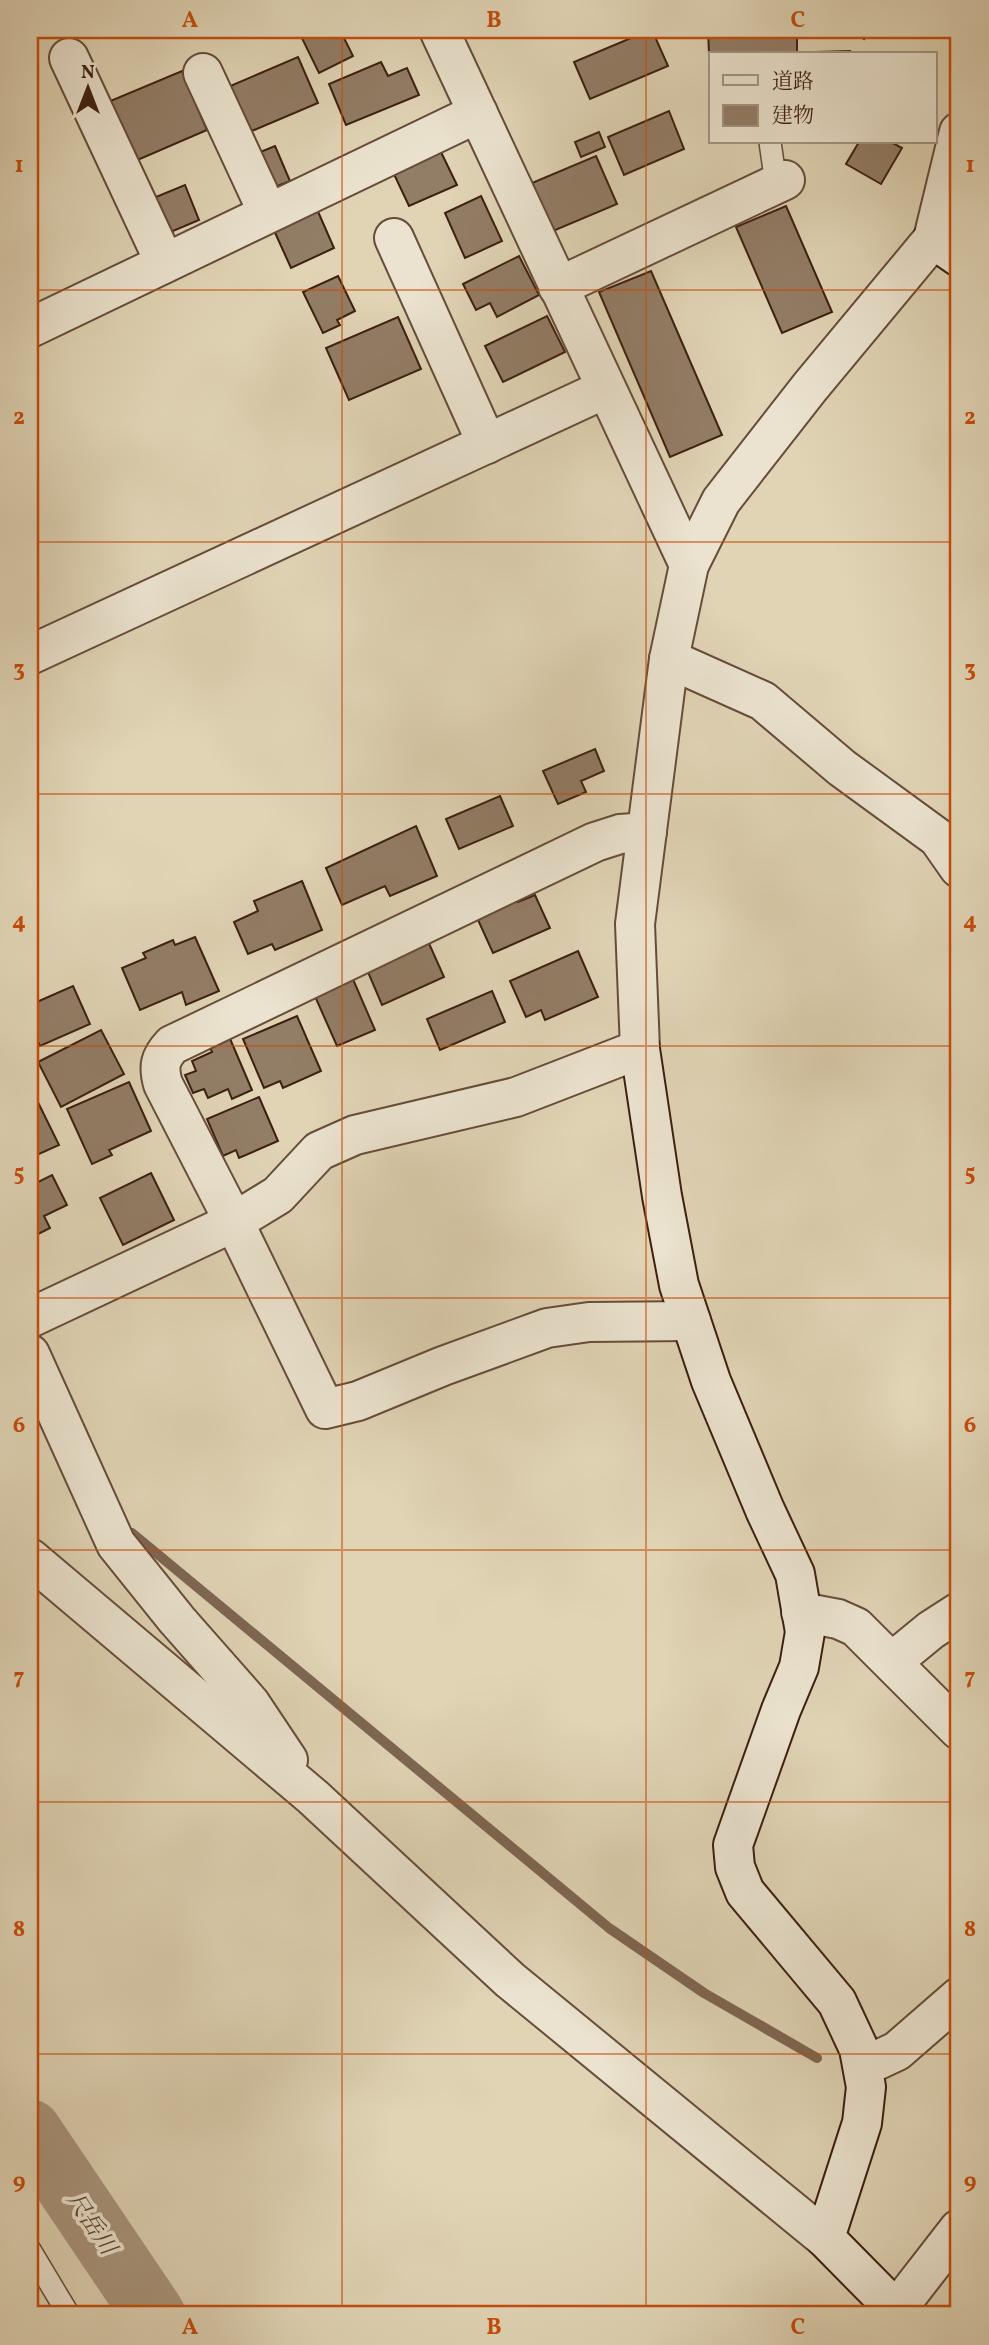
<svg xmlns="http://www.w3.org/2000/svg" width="989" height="2345" font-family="Vollkorn,'Noto Serif JP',serif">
<rect width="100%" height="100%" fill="#e0d4b5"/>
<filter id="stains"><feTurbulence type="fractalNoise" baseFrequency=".00286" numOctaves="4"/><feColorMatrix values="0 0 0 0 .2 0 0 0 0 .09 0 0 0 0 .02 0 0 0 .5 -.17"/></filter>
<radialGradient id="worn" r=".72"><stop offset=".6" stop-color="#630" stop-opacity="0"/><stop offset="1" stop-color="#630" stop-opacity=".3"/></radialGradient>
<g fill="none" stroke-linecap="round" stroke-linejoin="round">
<path stroke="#7e6652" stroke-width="10" d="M132,1533L609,1928L704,1993L817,2058"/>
<path stroke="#a9967d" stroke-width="63" d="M30,2131L154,2315"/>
</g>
<g fill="#927d66" stroke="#3d1f11" stroke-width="2">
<path d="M64,30H86L67,38Z"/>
<path d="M298,30H340L353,56L319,73Z"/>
<path d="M650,30H652L668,66L590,99L574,62Z"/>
<path d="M708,30H797V54H709Z"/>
<path d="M854,30H872L864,39Z"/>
<path d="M850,51V54H817V52Z"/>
<path d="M298,57L318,103L247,133L228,87Z"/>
<path d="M381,62L388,76L407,68L419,95L346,125L329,84Z"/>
<path d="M182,71L207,130L133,162L108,102Z"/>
<path d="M669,111L684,149L624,175L608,137Z"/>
<path d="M599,132L605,147L581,157L575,142Z"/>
<path d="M859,142H891L902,148L881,184L846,164Z"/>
<path d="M275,146L290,181L268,190L253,155Z"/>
<path d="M439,148L457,185L409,206L392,170Z"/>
<path d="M596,156L617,204L553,231L532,183Z"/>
<path d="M185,185L199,220L166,234L151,199Z"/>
<path d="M481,196L502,241L465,258L445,213Z"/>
<path d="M786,206L832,312L782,333L736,227Z"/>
<path d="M316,207L334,248L291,268L272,226Z"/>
<path d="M519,256L539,295L497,317L490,303L476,310L463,284Z"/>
<path d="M651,271L722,435L670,457L599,292Z"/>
<path d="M338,276L355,311L337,320L340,325L323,333L303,292Z"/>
<path d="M547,316L565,352L503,382L485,346Z"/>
<path d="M398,317L421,369L349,400L326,348Z"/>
<path d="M595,749L604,771L581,781L586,792L558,804L543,771Z"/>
<path d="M500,796L513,826L459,849L446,819Z"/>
<path d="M416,826L437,876L390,896L385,886L342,905L326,868Z"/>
<path d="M302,881L322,930L275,950L272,944L248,954L234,922L258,911L254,901Z"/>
<path d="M514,894L518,902L535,895L550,928L493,953L474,911Z"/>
<path d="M195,937L219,991L186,1005L182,992L140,1010L122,968L146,958L143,953L173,940L175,945Z"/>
<path d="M427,939L444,977L382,1005L365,965Z"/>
<path d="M578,951L598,997L545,1020L541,1010L526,1017L510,981Z"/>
<path d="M352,977L375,1030L337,1046L314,994Z"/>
<path d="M73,986L90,1024L40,1046L30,1024V1005Z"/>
<path d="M492,991L505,1022L440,1050L427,1019Z"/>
<path d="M297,1016L321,1071L283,1088L280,1081L264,1088L243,1039Z"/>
<path d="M101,1030L124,1074L61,1107L38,1062Z"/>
<path d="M228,1034L252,1090L232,1099L228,1089L208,1098L204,1089L193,1093L185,1075L196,1071L192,1061L212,1052L208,1042Z"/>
<path d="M129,1082L151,1131L109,1150L112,1155L92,1164L67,1109Z"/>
<path d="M31,1088L59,1145L30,1158V1089Z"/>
<path d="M259,1097L278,1141L239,1158L236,1150L223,1156L207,1119Z"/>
<path d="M151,1173L174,1220L123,1245L100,1198Z"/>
<path d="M52,1175L67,1205L44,1216L50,1228L30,1238L35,1247L30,1250V1186Z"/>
</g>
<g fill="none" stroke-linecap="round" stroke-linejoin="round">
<g stroke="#664c3a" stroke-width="24">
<g id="lane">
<path d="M770,142L776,184"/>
<path d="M30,2250L69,2315"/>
</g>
</g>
<g stroke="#664c3a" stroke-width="42">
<g id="street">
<path d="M439,30L689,565"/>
<path d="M69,58L165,263"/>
<path d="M203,73L268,213"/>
<path d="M394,238L487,444"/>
<path d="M558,287L785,180"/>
<path d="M30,328L478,113"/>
<path d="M30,655L605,389"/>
<path d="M669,659L763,701L842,768L938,838L959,868"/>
<path d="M647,832L620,834L595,842L172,1045C160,1058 158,1066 163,1084L234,1222L325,1409L358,1401L443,1366L547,1328L589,1322L691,1321"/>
<path d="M30,1318L234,1222L278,1195L319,1151L355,1135L516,1097L640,1049L635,924L669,659L689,565L721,501L810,387L933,239L959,132"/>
<path d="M30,1354L116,1544L177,1620L250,1703L288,1760"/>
<path d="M30,1558L313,1797L510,1980L825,2238"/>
<path d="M801,1612L838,1619L856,1627L959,1730"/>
<path d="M892,1662L931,1630L959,1612"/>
<path d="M863,2067L897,2051L959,1997"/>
<path d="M896,2310L959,2229"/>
</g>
</g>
<g stroke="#3d1f11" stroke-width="42">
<g id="secondary">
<path d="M933,239L959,257"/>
<path d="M640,1049L662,1196L679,1285L711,1381L765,1510L795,1574L805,1632L799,1667L781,1710L733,1845L735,1867L745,1892L837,2002L859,2049L866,2087L862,2123L825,2238L901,2315"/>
</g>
</g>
<use href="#lane" stroke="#ebe3cf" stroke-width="21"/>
<use href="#street" stroke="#ebe3cf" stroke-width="38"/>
<use href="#secondary" stroke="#ebe3cf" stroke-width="38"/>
</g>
<path fill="none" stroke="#c64d0d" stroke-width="2" stroke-opacity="0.55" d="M342,30V2315M646,30V2315M30,290H959M30,542H959M30,794H959M30,1046H959M30,1298H959M30,1550H959M30,1802H959M30,2054H959"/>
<g text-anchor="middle" stroke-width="7" stroke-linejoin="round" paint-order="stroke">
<g font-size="23" font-style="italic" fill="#5d4331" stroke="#ebe3cf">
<text transform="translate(92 2223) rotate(56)" y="8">尺岳川</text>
</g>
</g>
<rect width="989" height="2345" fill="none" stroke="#e0d4b5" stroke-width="77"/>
<rect x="709" y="52" width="228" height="91" fill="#ebe3cf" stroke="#a59583" stroke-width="2"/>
<rect x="723" y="75" width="35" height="10" fill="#ebe3cf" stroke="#a59583" stroke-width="2"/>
<text x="772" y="88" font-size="21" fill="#3d1f11">道路</text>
<rect x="723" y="105" width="35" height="21" fill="#927d66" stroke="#a59583" stroke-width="2"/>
<text x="772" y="122" font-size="21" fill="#3d1f11">建物</text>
<g transform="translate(88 88)" stroke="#ebe3cf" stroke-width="5" paint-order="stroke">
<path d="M0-5L12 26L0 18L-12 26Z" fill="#3d1f11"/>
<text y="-10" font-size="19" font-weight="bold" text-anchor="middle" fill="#3d1f11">N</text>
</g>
<rect x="38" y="38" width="912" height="2268" fill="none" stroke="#c64d0d" stroke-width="2.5"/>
<g font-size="23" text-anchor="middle" font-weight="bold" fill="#c64d0d">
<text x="190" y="27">A</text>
<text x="494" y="27">B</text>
<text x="798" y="27">C</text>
<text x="19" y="172">1</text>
<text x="970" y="172">1</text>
<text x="19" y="424">2</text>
<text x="970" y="424">2</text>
<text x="19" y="676">3</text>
<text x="970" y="676">3</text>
<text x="19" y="928">4</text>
<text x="970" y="928">4</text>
<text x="19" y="1180">5</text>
<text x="970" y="1180">5</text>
<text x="19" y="1432">6</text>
<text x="970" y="1432">6</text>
<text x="19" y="1684">7</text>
<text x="970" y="1684">7</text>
<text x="19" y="1936">8</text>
<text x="970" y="1936">8</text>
<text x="19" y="2188">9</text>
<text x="970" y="2188">9</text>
<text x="190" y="2334">A</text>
<text x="494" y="2334">B</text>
<text x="798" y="2334">C</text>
</g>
<rect width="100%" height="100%" filter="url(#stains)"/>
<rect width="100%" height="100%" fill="url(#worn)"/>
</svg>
